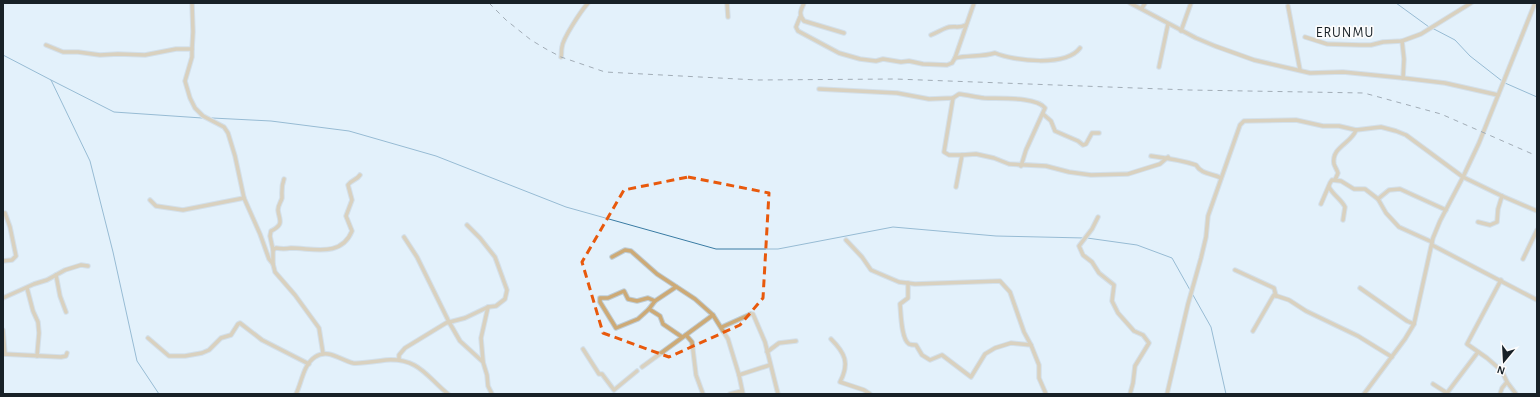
<svg xmlns="http://www.w3.org/2000/svg" width="1540" height="397" font-family="'Alegreya Sans',sans-serif">
<rect width="100%" height="100%" fill="#e3f1fb"/>
<g fill="none" stroke-linecap="round" stroke-linejoin="round">
<g stroke="#397ba3" stroke-width="1">
<path d="M1396,3L1429,27"/>
<path d="M1432,28L1455,40L1470,56L1502,81"/>
<path d="M3,55L51,80L90,161L113,252L137,361L159,394"/>
<path d="M51,80L114,112L202,118"/>
<path d="M1505,83L1537,97"/>
<path d="M212,118L271,121L349,131L436,156L566,207L716,249H778L893,227L996,236L1084,238"/>
<path d="M1087,238L1137,245L1172,258L1190,290"/>
<path d="M1193,295L1211,327L1226,394"/>
</g>
<g stroke="#beccd5" stroke-width="5.5">
<g id="minor">
<path d="M192,3L193,32L192,49"/>
<path d="M727,3L728,17"/>
<path d="M804,3C801,10 798,14 804,21L844,33"/>
<path d="M1130,3L1196,38L1215,46L1254,60L1310,73L1343,72L1403,78L1445,83L1498,95"/>
<path d="M1288,6L1300,70"/>
<path d="M1142,8L1145,3"/>
<path d="M800,17L796,27L798,31L839,53L860,59L876,61L883,59L901,62L909,61L923,64L947,65L952,63L955,58L974,3"/>
<path d="M1181,31L1191,3"/>
<path d="M931,35C936,33 941,30 946,28C953,25 959,29 966,25"/>
<path d="M1305,37L1327,44L1360,45H1371L1383,42L1402,41L1421,34L1471,3"/>
<path d="M1402,41L1404,59L1403,78"/>
<path d="M46,45L63,52H78L100,55L118,54L145,55L176,49H192V57L185,81L190,98L195,108L203,116L224,127L228,133L235,156L244,198L260,234L269,259L273,264L275,272L295,295L319,328L323,353"/>
<path d="M561,57C562,54 561,51 562,47C563,38 581,11 588,3"/>
<path d="M955,58C969,55 982,57 995,53C1014,61 1066,67 1080,48"/>
<path d="M1159,67L1168,24"/>
<path d="M819,89L897,93L929,99L953,98L959,94C967,95 976,97 984,98C998,99 1036,96 1045,108L1026,150L1021,166"/>
<path d="M953,98L944,152L949,155H962"/>
<path d="M1043,114L1051,121L1055,131L1078,141L1083,145L1086,144L1092,133H1099"/>
<path d="M1151,156C1167,158 1181,160 1196,165C1202,175 1212,173 1221,178"/>
<path d="M1335,180L1338,173C1337,170 1335,167 1334,164C1331,147 1352,143 1356,130"/>
<path d="M956,187L962,155L976,154L994,158L1009,164L1046,166L1069,172L1091,175L1128,174L1160,164L1168,157"/>
<path d="M1329,187C1333,195 1341,199 1345,207L1343,220"/>
<path d="M1378,199L1386,213L1399,227L1432,242"/>
<path d="M150,200L156,206L183,210L244,198"/>
<path d="M1321,204L1330,183L1332,180L1341,181L1354,189H1365L1378,199L1389,190L1400,189L1446,210"/>
<path d="M1098,217L1092,229L1079,246L1083,255L1092,262L1099,273L1114,285L1112,301L1118,313L1134,331L1143,335L1149,343L1135,366L1133,383L1130,394"/>
<path d="M1478,222L1490,225L1497,222L1498,209L1502,196"/>
<path d="M404,237L417,257L449,322L460,341L483,362L487,375L488,386L492,394"/>
<path d="M846,240L862,257L871,270L899,282L915,284L1000,281L1010,292L1024,332L1031,345"/>
<path d="M1432,245L1537,300"/>
<path d="M273,250L270,236L271,231C285,224 279,220 278,210C278,205 281,202 282,198C282,189 281,187 284,179"/>
<path d="M612,257L625,250L631,251L657,274L695,299L713,315L728,339L739,375L743,394"/>
<path d="M1523,259L1537,230"/>
<path d="M3,261L12,260L16,256L10,227L5,213"/>
<path d="M273,264V250L276,248C282,249 286,249 291,248C313,248 341,258 352,231L346,216L352,200L348,185C351,180 357,180 360,175"/>
<path d="M1235,270L1274,288L1276,296"/>
<path d="M56,275L60,296L66,312"/>
<path d="M1501,280L1467,344L1487,358L1502,371L1507,382L1516,394"/>
<path d="M908,283V298L900,304C901,313 901,339 909,344C911,345 914,345 916,345L922,355L930,360L942,355L971,377L985,354L995,348L1011,343L1031,345L1039,365V378L1046,394"/>
<path d="M27,288L33,311L38,322L39,333L37,356"/>
<path d="M1360,288L1407,321L1414,324"/>
<path d="M3,298L34,284L47,280L65,270L81,265L88,266"/>
<path d="M655,301L648,298L637,301L628,299L624,291L608,298H600V302L616,328L638,319L649,309L660,316L663,324L682,337"/>
<path d="M649,309L655,301L676,287"/>
<path d="M722,327L751,314H753L765,342L778,394"/>
<path d="M3,330L5,354"/>
<path d="M1253,331L1272,298L1274,295L1289,300L1306,311L1358,336L1392,357"/>
<path d="M686,335L692,342L696,375L703,394"/>
<path d="M148,338L169,356H185L202,353L209,350L221,338L231,335L238,324L240,323L262,340L309,364"/>
<path d="M831,339C845,353 850,363 840,382L864,390L870,394"/>
<path d="M583,349L599,374H602L614,390L637,371"/>
<path d="M767,352L779,343L796,341"/>
<path d="M3,354L61,357L66,356L67,353"/>
<path d="M399,359V355L405,348L446,323L465,318L488,307L496,306L505,299L507,290L495,257L480,238L467,225"/>
<path d="M483,361L481,338L488,307"/>
<path d="M642,367L713,315"/>
<path d="M739,375L770,365"/>
<path d="M1433,384L1447,393L1478,352"/>
<path d="M296,394C302,382 303,365 315,357C328,348 340,360 353,363C359,364 378,361 386,360C419,358 426,376 448,394"/>
<path d="M730,394L742,391"/>
<path d="M1167,394L1188,304L1201,258L1206,237L1208,216L1240,125L1244,121L1296,120L1323,126H1339L1356,130L1381,127L1396,131L1406,135L1463,177L1502,196L1537,211"/>
<path d="M1364,394L1405,339L1414,324L1433,238L1440,221L1463,177L1479,143L1535,3"/>
<path d="M1500,394L1502,388L1507,382"/>
</g>
</g>
<use href="#minor" stroke="#cdaa76" stroke-width="3.5"/>
<path stroke="#505a61" stroke-width="1" stroke-dasharray="5 5" stroke-linecap="butt" d="M489,3L506,20L531,40L546,49L561,57L605,72L757,80L895,79L1189,90L1364,93L1441,114L1537,156"/>
</g>
<path d="M0 0H1540V397H0ZM688,177L769,193L763,298L740,325L669,357L603,333L582,262L624,190Z" fill="#e3f1fb" fill-opacity=".55" fill-rule="evenodd"/>
<path fill="none" stroke="#e8590c" stroke-width="3" stroke-dasharray="8 5" stroke-linejoin="round" d="M688,177L769,193L763,298L740,325L669,357L603,333L582,262L624,190Z"/>
<g text-anchor="middle" stroke-width="3.5" stroke-linejoin="round" paint-order="stroke">
<g font-size="14" letter-spacing="1" fill="#182127" stroke="#fcfcfc">
<text x="1345" y="37">ERUNMU</text>
</g>
</g>
<rect width="1540" height="397" fill="none" stroke="#182127" stroke-width="8"/>
<g transform="translate(1504 361) rotate(198)" stroke="#fcfcfc" stroke-width="3" paint-order="stroke">
<path d="M0-3L7 15L0 10L-7 15Z" fill="#182127"/>
<text y="-6" font-size="11" font-weight="bold" text-anchor="middle" fill="#182127">N</text>
</g>
</svg>
